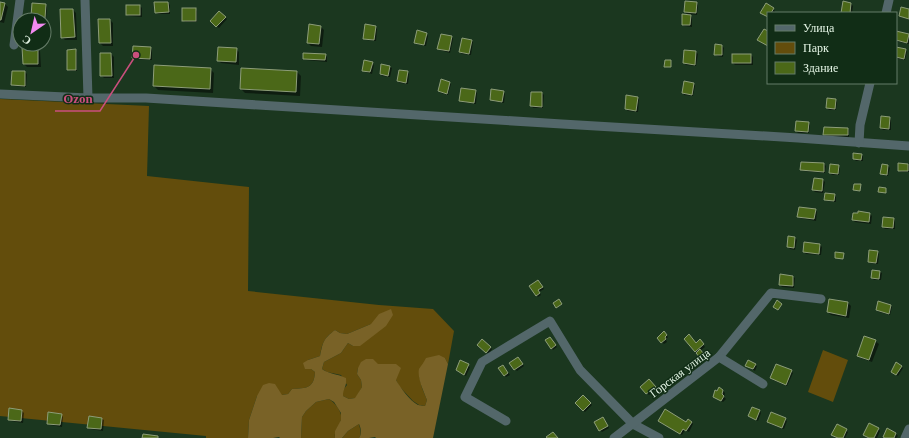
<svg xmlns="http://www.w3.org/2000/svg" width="909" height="438" font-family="Georgia,serif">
<rect width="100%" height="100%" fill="#1b371f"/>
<g fill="#634d0c">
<path d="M0,99L149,106L147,176L249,187L248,291L379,305L433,309L454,331L448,364L445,358L419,375L422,388L427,400L425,406L419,405L413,401L399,386L396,380V364H377L358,368L357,374L361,380L362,387L356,398L349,399L343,396V390L347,385L341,375L327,372L322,369L324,362L341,353L348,343L353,346L379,314L371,324L347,334L340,333L335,330C324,338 322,343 320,356L308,360L311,369L315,372C314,389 306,388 292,389L288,394L282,395L257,396L249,420L248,438H206V436L0,416Z"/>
<path d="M823,350L848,360L833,402L808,392Z"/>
<path d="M329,399C335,403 343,412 341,420C339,428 334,429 335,438H301L302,417L306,411L316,402Z"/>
<path d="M359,424C360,429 362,434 359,438H342L348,431Z"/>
</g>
<path fill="#796227" d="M391,309L393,315L386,326L360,346H353L348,343L341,353L324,362L322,369C329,374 338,374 346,378C347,387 343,388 343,396L349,399L355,398L362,387L361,380L357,374L358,368L361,362L366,359H373L378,364H396L401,368L396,380C400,387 410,401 418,405C419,405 423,406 425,406L427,400C424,392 417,378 419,369C421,366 424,362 426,358L439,355L445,358L448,364L433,438H376L375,437L369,438H359C362,434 361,428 359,424L348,431L342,438H335V431L341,420V413L334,402L329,399L316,402L306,411L302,417L301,438H280L279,437L273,438H248L249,420L257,396L263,385L269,383L275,384L282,395L288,394L292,389C306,388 314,389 315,372L311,369H305L303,363L308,360L320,356C323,342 323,339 335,330L340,333L347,334L371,324L379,314Z"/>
<g fill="#0007">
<path d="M844,2L851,4L853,6L852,13H842Z"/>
<path d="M0,3L5,4L8,7L4,23L0,22Z"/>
<path d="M155,3H168L170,5V14H158L156,12Z"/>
<path d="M696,3L698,5L697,15L689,14L692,17V27L684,26L683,25L688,15L685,12Z"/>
<path d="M766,4L775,11L774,13H768V17L763,15Z"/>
<path d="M45,5L47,7L46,20L34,19L32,17Z"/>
<path d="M140,6L142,8V17L129,16L127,15Z"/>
<path d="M195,9L197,11V22H185L183,20Z"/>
<path d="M73,10L76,13L77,40H65L62,37Z"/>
<path d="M219,12L227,19L219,28L211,21Z"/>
<path d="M110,20L113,23V46H103L100,43Z"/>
<path d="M321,27L324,30L322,47L311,46L308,43Z"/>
<path d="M376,27L377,29L376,41L366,40L364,38Z"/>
<path d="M896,32L909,35V44L896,41Z"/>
<path d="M426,34L428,36L426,46L417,44L415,42Z"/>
<path d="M452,37L453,39L450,53L440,50L439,49Z"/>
<path d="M471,40L473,42L471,55L462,54L460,52Z"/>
<path d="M722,46L724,48L723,57L717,56L715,54Z"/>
<path d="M37,48L40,51L41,67H27L24,64Z"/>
<path d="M151,48L152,50V60L135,59L133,57Z"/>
<path d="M896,48L905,50L907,52L905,60L896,58Z"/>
<path d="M236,49L239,52V65L221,63L218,60Z"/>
<path d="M75,50L77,52V71H70L68,69Z"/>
<path d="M696,52L698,54L696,66L686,65L684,63Z"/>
<path d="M111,54L114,57V78H104L101,75Z"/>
<path d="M325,55L327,57V62L306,60L304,59Z"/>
<path d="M751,55L753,57V65H735L733,63Z"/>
<path d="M372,63L374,65L372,74L365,72L363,70Z"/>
<path d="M390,67L392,68L390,77L382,76L381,74Z"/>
<path d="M210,69L214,73L213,93L158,90L154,86Z"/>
<path d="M25,72L27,74L26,87L14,86L12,85Z"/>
<path d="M297,72L301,76L300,96L245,93L241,89Z"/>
<path d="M407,72L409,74L408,84L400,83L398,81Z"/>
<path d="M449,83L451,84L448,95L441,93L439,91Z"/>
<path d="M694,84L695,86L693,96L684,95L683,93Z"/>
<path d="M475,91L477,93L476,104L462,102L460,100Z"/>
<path d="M503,92L505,94L504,103L493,101L491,99Z"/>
<path d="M532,93H542L544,95L543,108H533L532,106Z"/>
<path d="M637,98L639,99L638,112L628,111L626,109Z"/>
<path d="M835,100L837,102L836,110H829L827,108Z"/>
<path d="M889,118L891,120V130H883L881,128Z"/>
<path d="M808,123L810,125L809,133H798L796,131Z"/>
<path d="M848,129L849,130V137L826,136L824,134Z"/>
<path d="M861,155L863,156V161H856L854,159Z"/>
<path d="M824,164L826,166L825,173L803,171L801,170Z"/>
<path d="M882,165L888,166L890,168L888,176L883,175L881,173Z"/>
<path d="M908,165L909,166V172H901L899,170Z"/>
<path d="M838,166L840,168L839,175H832L830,173Z"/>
<path d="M823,180L825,182L823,193L815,192L813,190Z"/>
<path d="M834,195L836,197V202L827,201L825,200Z"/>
<path d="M815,210L817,212L816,221L800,218L798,217Z"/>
<path d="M870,214L872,216L871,224L855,222L853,220Z"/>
<path d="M894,219L895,221V229H885L883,227Z"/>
<path d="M795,238L797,240L795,250L790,249L788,247Z"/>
<path d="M820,245L822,247L821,255L806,254L804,252Z"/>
<path d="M877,252L879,254L878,264L871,263L869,261Z"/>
<path d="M880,272L882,273L881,280H874L872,278Z"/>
<path d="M781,275L793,277L795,278L794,288L782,287L780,285Z"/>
<path d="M540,283L544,289L539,292L541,295L538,297L531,287Z"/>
<path d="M848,303L851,306L849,318L831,315L828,312Z"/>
<path d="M890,305L892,307L890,315L879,312L877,310Z"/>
<path d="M664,333L668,337L666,340L667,342L664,344L658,338Z"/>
<path d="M550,338L557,347L553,350L552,348Z"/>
<path d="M482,340L492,349L489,354L478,345Z"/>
<path d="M700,341L705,347L700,351L705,357L702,359L695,352L696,344Z"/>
<path d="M875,341L879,344L872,362L861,358L858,355Z"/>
<path d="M519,360L524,366L517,371L515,369Z"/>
<path d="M461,362L470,367L466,376L457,370Z"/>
<path d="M747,365H755L757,366L755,371Z"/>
<path d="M503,366L510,375L506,377L504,375Z"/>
<path d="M901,366L903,368L898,376L894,373Z"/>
<path d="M791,371L793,373L787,386L773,380L771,378Z"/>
<path d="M649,380L657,389L649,395L641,387Z"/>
<path d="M723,391L725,393L724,397L726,399L723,402L716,398L718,393Z"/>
<path d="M583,396L592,405L585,412L576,403Z"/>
<path d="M752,408L760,411L761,413L758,421L751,417L749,416Z"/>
<path d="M22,411L24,413L23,423L11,421L9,419Z"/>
<path d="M61,415L63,417L62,427L50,425L48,423Z"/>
<path d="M102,419L104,420L103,431L90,429L88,427Z"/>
<path d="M785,419L787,421L784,429L770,424L768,422Z"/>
<path d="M604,420L609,428L602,432L600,430Z"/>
<path d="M659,421L686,423L692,422L693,424L689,432L685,430L682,435Z"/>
<path d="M837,425L848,432L845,438H838L834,436Z"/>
<path d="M878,429L880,431L877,438H869L864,435Z"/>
<path d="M887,430L896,434L898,436L896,438H885Z"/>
</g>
<g fill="#4b6818" stroke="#8d9d79">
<path d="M685,1L697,2L696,13L684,12Z"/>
<path d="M843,1L851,3L850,13H841Z"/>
<path d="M0,2L5,3L1,20H0Z"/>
<path d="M154,2H168L169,12L155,13Z"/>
<path d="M32,3L46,4L45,18L31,17Z"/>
<path d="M766,3L774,8L771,13H768V17L760,13Z"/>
<rect x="126" y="5" width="14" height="10"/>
<path d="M901,7L909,9V19L899,16Z"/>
<rect x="182" y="8" width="14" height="13"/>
<path d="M60,9H73L75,37L61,38Z"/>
<path d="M219,11L226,17L216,27L210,21Z"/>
<path d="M682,14L691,15L690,25H682Z"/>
<path d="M98,19H110L111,43H99Z"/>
<path d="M309,24L321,26L319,44L307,43Z"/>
<path d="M365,24L376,26L374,40L363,39Z"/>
<path d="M764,29L768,31V46L757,40Z"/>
<path d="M417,30L427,33L424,45L414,43Z"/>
<path d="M896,31L909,34L907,43L896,40Z"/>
<path d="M441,34L452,36L449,51L437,49Z"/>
<path d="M462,38L472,40L469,54L459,52Z"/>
<path d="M715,44L722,45V55H714Z"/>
<path d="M133,46L151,47L150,59L132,58Z"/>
<path d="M22,47H38V64H23Z"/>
<path d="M218,47L237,48L236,62L217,61Z"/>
<path d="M896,47L906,49L904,59L896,57Z"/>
<path d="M76,49V70H67V50Z"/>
<path d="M684,50L696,51L695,65L683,63Z"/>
<path d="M100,53H111L112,76H100Z"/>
<path d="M303,53L326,54L325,60L303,59Z"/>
<rect x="732" y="54" width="19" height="9"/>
<path d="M364,60L373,62L370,72L362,71Z"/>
<path d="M665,60H671V67H664Z"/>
<path d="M381,64L390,66L388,76L380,74Z"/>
<path d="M154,65L211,68L210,89L153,86Z"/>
<path d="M241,68L297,71L296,92L240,89Z"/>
<path d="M399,70L408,71L406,83L397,81Z"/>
<path d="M12,71H25V86L11,85Z"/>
<path d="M441,79L450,82L447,94L438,91Z"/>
<path d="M684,81L694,83L692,95L682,93Z"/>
<path d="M461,88L476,90L474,103L459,101Z"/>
<path d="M491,89L504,91L502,102L490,100Z"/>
<path d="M531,92H542V107L530,106Z"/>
<path d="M626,95L638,97L636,111L625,109Z"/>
<path d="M827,98L836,99L835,109L826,108Z"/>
<path d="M881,116L890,117L889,129L880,128Z"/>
<path d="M796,121L809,122L808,132L795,131Z"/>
<path d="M824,127L848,128V135H823Z"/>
<path d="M853,153L862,154L861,160L853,159Z"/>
<path d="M801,162L824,163V172L800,170Z"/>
<path d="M898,163L908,164V171H898Z"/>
<path d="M830,164L839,165L838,174L829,173Z"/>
<path d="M882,164L888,165L887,175L880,174Z"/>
<path d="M814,178L823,179L822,191L812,190Z"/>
<path d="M854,184H861L860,191L853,190Z"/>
<path d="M879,187L886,188V193L878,192Z"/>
<path d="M825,193L835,194L834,201L824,200Z"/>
<path d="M799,207L816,209L814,219L797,217Z"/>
<path d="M858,211L870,213L869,222L852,220L853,213H858Z"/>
<path d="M883,217L894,218L893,228L882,227Z"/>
<path d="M788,236L795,237L794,248L787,247Z"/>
<path d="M804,242L820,244L819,254L803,252Z"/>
<path d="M869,250L878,251L876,263L868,262Z"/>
<path d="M835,252L844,253L843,259L835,258Z"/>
<path d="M872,270L880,271L879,279L871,278Z"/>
<path d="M780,274L793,276V286L779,285Z"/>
<path d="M538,280L543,287L538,290L540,293L536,296L529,286Z"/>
<path d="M559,299L562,304L556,308L553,303Z"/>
<path d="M829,299L848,302L846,316L827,312Z"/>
<path d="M777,300L782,304L778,310L773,307Z"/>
<path d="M878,301L891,305L889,314L876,310Z"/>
<path d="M664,331L667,335L665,337L666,339L661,343L657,338Z"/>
<path d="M689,334L696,343L700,339L704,344L695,352L684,339Z"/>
<path d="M864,336L876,340L869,360L857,356Z"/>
<path d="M550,337L556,345L551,349L545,340Z"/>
<path d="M482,339L491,347L486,353L477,345Z"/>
<path d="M700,349L705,356L701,359L696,353Z"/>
<path d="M518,357L523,364L514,370L509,363Z"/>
<path d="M460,360L469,364L464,375L456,370Z"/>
<path d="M748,360L756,364L753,369L745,366Z"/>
<path d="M896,362L902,366L896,375L891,372Z"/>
<path d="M776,364L792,370L786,385L770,378Z"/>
<path d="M503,365L508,373L504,376L498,368Z"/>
<path d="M649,379L656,387L646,394L640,387Z"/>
<path d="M719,387L723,390L722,394L724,396L721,401L713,397L715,390L717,391Z"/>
<path d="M583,395L591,403L583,411L575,403Z"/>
<path d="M752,407L760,410L756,420L748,416Z"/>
<path d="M9,408L22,410L21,421L8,420Z"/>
<path d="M665,409L686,422L688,419L692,422L686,431L683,429L680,434L658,421Z"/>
<path d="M48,412L62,414L60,425L47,424Z"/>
<path d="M771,412L786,418L782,428L767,422Z"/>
<path d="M89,416L102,418L101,429L87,428Z"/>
<path d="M603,417L608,426L599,431L594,422Z"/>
<path d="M869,423L879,428L874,438H869L863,435Z"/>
<path d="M837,424L847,429L843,438H838L831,435Z"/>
<path d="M887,428L896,433L894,438H885L883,437Z"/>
<path d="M553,432L558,438H547L546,437Z"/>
<path d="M143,434L158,436V438H142Z"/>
</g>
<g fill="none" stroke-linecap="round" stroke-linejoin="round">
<g stroke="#53676a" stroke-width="9">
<path d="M85,0L88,98"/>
<path d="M886,13L889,0"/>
<path d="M14,45L20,0"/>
<path d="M0,94L88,98H146L562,124L798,138L909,146"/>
<path d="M859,143L860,125L870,83"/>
<path d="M719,357L771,293L821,299"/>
<path d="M506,421L465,397L482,362L550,321L580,370L633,424L659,438"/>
<path d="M614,438L719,357L763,384"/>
<path d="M905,438L909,429"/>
</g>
</g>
<g text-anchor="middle" stroke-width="3" stroke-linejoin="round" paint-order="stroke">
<g font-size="12" fill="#e2f3e3" stroke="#112d16">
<text transform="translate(680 373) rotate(-37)" y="4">Горская улица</text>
</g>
</g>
<path fill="none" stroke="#ca4f7d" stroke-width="1.5" d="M136 55L100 111H55"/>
<circle fill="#ca4f7d" stroke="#112d16" stroke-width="1.5" cx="136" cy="55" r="4"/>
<g font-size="13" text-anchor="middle" font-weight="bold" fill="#ca4f7d" stroke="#112d16" stroke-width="3" stroke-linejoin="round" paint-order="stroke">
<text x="78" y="103">Ozon</text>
</g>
<rect x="767" y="12" width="130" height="72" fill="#112d16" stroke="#657c68"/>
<rect x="775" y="25" width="20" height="6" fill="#53676a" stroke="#657c68"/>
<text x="803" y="32" font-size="12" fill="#e2f3e3">Улица</text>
<rect x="775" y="42" width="20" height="12" fill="#634d0c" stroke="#657c68"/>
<text x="803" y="52" font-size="12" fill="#e2f3e3">Парк</text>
<rect x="775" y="62" width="20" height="12" fill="#4b6818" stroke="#657c68"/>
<text x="803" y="72" font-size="12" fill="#e2f3e3">Здание</text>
<g transform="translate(32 32) rotate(214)"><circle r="19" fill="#112d16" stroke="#657c68"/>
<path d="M0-3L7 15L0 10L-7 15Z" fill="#f38af2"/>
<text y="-6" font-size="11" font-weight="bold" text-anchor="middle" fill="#e2f3e3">С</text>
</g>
</svg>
